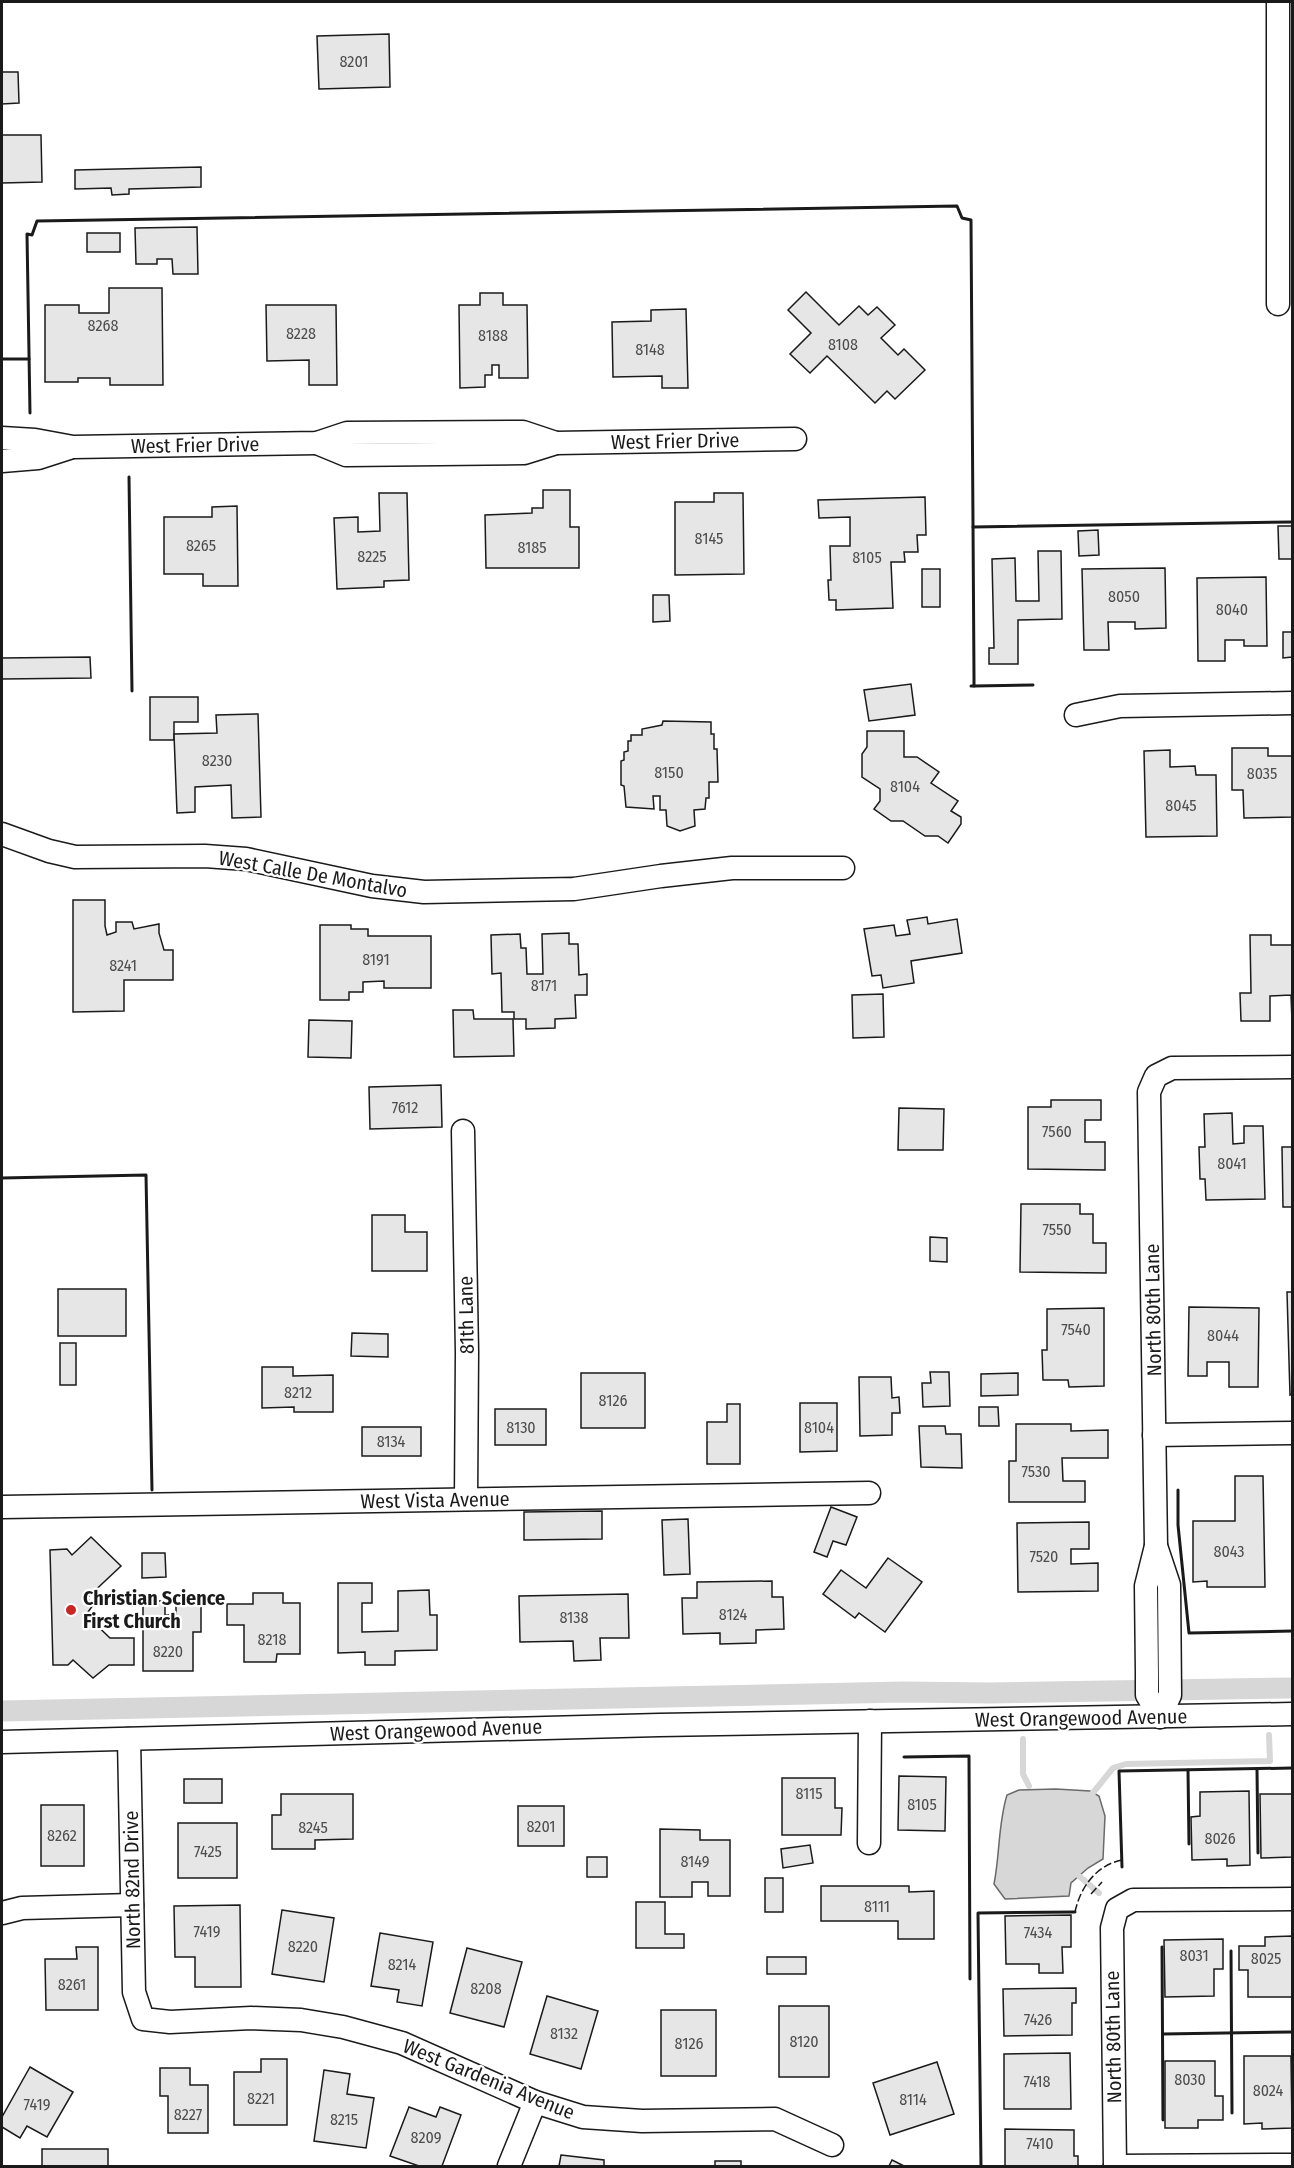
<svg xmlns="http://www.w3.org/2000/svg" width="1294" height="2168" font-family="'Fira Sans Condensed',sans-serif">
<rect width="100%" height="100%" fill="#fff"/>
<path fill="#d7d7d7" stroke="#6a6a6a" stroke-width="1.5" d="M1056,1789L1090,1791L1099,1796L1105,1816L1103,1859L1088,1868L1071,1883L1069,1896L1005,1899L994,1884C1000,1854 998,1824 1007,1795L1019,1790Z"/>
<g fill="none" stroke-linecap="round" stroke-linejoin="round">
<g stroke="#d7d7d7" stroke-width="6">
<path d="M1023,1739V1774L1029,1786"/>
<path d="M1088,1799L1113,1768L1126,1764L1270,1761L1269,1735"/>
<path d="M1079,1876L1099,1893"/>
</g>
<path stroke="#d7d7d7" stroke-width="21" d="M2,1711L903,1692L991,1693L1292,1688"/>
</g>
<g fill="#e6e6e6" stroke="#1a1a1a" stroke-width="1.5">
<path d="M389,34L390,87L319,89L317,36Z"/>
<path d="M2,72H18L19,103L2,104Z"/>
<path d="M2,135H41L42,182L2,183Z"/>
<path d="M201,167V187L129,189V194L112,195L111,188L75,189V170Z"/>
<path d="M197,227L198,274H173L172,259H157V264H136L135,228Z"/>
<rect x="87" y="233" width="33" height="19"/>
<path d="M109,288H162L163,385H110V378H78V382H45V305H79V313H109Z"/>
<path d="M806,292L839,325L859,306L868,315L877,307L895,325L881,338L898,355L904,349L925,370L895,399L887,391L875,403L827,356L810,373L790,354L811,333L788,310Z"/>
<path d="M480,293H503V305H527L528,378H499V365H492V375H485V387L460,388L459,305H480Z"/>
<path d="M266,305H336L337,385H309V360L267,361Z"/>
<path d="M686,309L688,388H662V376L613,377L612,322L651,321V310Z"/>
<path d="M543,490H570V527H579V568H486L485,515L532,513V508H543Z"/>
<path d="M379,493H407L409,580L384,581V587L337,589L334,518L358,517V532L380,531Z"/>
<path d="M714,493H743L744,574L675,575V502H714Z"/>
<path d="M925,497L926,535H917L918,552H904L905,562H891L893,608L836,610V600H829L828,580H831L830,546H850V517L819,518L818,500Z"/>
<path d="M237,506L238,586H203V574H164V517H212V507Z"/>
<path d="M1278,526H1292V559H1279Z"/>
<path d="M1098,530L1099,555L1079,556L1078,531Z"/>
<path d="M1038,551H1061L1062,619L1018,620V664H989V648H994L992,559L1015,558L1016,601H1039Z"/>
<path d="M1165,568L1166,628L1135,629V622H1108L1109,650H1084L1082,569Z"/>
<rect x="922" y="569" width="18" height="38"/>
<path d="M1266,577L1267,646H1244V640H1225V661H1198L1197,578Z"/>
<path d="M653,595H669L670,621L653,622Z"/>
<path d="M1283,632H1292V657L1283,658Z"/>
<path d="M90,657L91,678L2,679V658Z"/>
<path d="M911,684L915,715L869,721L864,690Z"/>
<path d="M150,697H198V722H174V740H150Z"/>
<path d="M258,714L261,817L232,818L231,785L195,787V812L177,813L174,734L217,733L216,715Z"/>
<path d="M663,721L711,722V734H714V749H717L718,782H709V798H706L705,809L694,810L695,826L680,831L667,826L666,810H660V796H653L654,809L626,807L624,786L621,785V761L624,760V752L628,751V741H631V735H642V729L662,725Z"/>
<path d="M867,731H904V757H917L939,772L931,783L958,801L951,811L961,817V824L948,843L938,836H925L903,821H891L874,809L880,801V789L862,777V754L867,747Z"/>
<path d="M1232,748H1268V756H1292V817L1244,818L1243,790H1232Z"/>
<path d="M1170,750V767L1195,766L1196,775H1216L1217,836L1146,837L1144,751Z"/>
<path d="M73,900H105V926L107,935L116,932V922H132L134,929L159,924V933L164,950H173V980H124V1011L73,1012Z"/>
<path d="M927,917L928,924L957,919L962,953L911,961L914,983L883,988L881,975L872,976L864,929L894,925L896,936L910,934L907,920Z"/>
<path d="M320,925H351V929H368V936H431V988H384V981L363,982V992H349V1000H320Z"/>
<path d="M569,933V944H578L579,975L587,974V995H575L576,1018L555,1019V1028L526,1029V1019H514V1012H502L501,973L492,974L491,935L520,934L521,948H526L527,974H543L542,934Z"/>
<path d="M1250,935H1271V945H1292V1021L1291,995L1270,996V1021H1241L1240,993H1251Z"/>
<path d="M883,994L884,1037L853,1038L852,995Z"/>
<path d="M453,1010H473L474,1019H513L514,1056L454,1057Z"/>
<path d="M309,1020L352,1021L351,1058L308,1057Z"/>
<path d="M441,1085L442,1127L370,1129L369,1087Z"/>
<path d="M1051,1100H1101V1120H1085V1142H1105V1170L1028,1169V1107H1051Z"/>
<path d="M899,1108L944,1109L943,1150H898Z"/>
<path d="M1232,1113L1233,1144L1244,1143V1126H1263L1265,1199L1206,1200L1205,1179H1200L1199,1147H1205L1204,1114Z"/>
<path d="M1282,1147H1292V1207H1283Z"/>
<path d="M1021,1204H1080V1214H1093V1243H1106V1273L1020,1272Z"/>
<path d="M372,1215H405V1232H427V1271H372Z"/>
<path d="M930,1237L947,1238V1262L930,1261Z"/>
<rect x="58" y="1289" width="68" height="47"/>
<path d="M1287,1292H1292V1394L1290,1395Z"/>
<path d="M1189,1307L1259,1308L1258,1387H1229V1362H1207V1376H1188Z"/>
<path d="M1104,1308V1386L1069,1387L1068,1380H1043L1042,1350H1047V1309Z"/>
<path d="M352,1333L388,1334V1357L351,1356Z"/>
<rect x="60" y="1343" width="16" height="42"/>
<path d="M262,1367H293V1376L333,1375V1412H294V1407L262,1408Z"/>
<path d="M930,1372H949L950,1406L923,1407L922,1383H931Z"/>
<rect x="581" y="1373" width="64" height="55"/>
<path d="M1018,1373V1395L981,1396V1374Z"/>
<path d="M859,1377H891L892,1398L899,1397L900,1413H892V1435L860,1436Z"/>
<path d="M800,1403H837V1451L800,1452Z"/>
<path d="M727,1404H740V1464H707V1422H727Z"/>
<path d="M979,1407H998L999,1426H979Z"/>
<rect x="495" y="1409" width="51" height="36"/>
<path d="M1016,1424H1071V1431L1108,1430V1458H1062L1063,1481H1085V1502H1009V1461H1016Z"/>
<path d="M919,1426H945L946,1434H961L962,1468L921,1467Z"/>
<rect x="362" y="1427" width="59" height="29"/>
<path d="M1235,1476H1263L1265,1587H1207V1581L1193,1582V1521H1235Z"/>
<path d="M831,1507L857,1517L846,1545L833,1541L827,1557L814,1552Z"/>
<path d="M602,1511V1539L524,1540V1512Z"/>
<path d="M688,1519L690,1574L664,1575L662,1520Z"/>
<path d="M1089,1522V1549H1071V1564L1098,1563V1591L1018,1592L1017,1523Z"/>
<path d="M91,1537L121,1566L87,1598L93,1605L86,1615L110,1638H134V1665H109L93,1678L73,1660L68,1665H53L50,1550L67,1549L72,1555Z"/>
<path d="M142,1553H165L166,1577L142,1578Z"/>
<path d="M888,1558L922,1582L885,1632L859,1613L855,1618L823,1594L841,1570L866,1588Z"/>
<path d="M772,1581V1597H783L784,1629L756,1630V1643L720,1644V1633L683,1634L682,1598H697V1582Z"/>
<path d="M338,1583H372V1603H362V1632L398,1631V1591L429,1590L430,1615H437V1650L395,1651V1665H365V1652L338,1653Z"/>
<path d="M253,1593H283V1603H300V1654H277L276,1662H244V1625H227V1604H253Z"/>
<path d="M628,1594L629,1638H600L601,1660L574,1661L573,1641L520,1642L519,1596Z"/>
<path d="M143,1601H165V1615H176V1601H201V1632H193V1671H143Z"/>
<path d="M899,1776L946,1777L945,1831L898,1830Z"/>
<path d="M782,1778H835V1808H842L841,1835H782Z"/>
<rect x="184" y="1779" width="38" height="24"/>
<path d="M1249,1791L1250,1865L1227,1866V1859L1192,1860L1191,1817L1200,1816V1792Z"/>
<path d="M281,1794H353V1839L315,1840V1849H272V1815H281Z"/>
<path d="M1260,1794H1292V1857L1261,1858Z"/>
<rect x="41" y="1805" width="43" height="61"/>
<rect x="518" y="1806" width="46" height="40"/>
<rect x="178" y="1823" width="59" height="55"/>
<path d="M660,1829L700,1830V1840H730V1896H708V1882H692V1897H660Z"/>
<path d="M810,1845L813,1863L783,1868L781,1849Z"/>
<rect x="587" y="1857" width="20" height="20"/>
<rect x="765" y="1878" width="18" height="34"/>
<path d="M821,1886H909V1892L934,1891V1939H898V1921H821Z"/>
<path d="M636,1902H665V1934H684V1948H636Z"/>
<path d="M240,1905L241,1987H195V1957H175L174,1906Z"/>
<path d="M282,1910L334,1918L324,1982L272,1974Z"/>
<path d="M1071,1915V1947H1062L1063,1973H1039V1964H1006L1005,1916Z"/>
<path d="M380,1933L433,1942L422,2006L397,2002L399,1990L371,1986Z"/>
<path d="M1292,1936V1997H1248V1970H1239V1946H1265V1937Z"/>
<path d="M1223,1939V1969H1214V1996L1165,1997L1164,1940Z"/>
<path d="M76,1947H98V2010H46L45,1959H77Z"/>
<path d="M467,1948L522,1962L504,2027L450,2013Z"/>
<rect x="767" y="1957" width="39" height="17"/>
<path d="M1076,1988V2003H1072V2035L1004,2036L1003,1989Z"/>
<path d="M547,1996L598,2011L581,2069L530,2054Z"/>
<rect x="779" y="2006" width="50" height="71"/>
<rect x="661" y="2010" width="55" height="66"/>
<path d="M1070,2053L1071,2109H1004V2054Z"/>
<path d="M1244,2056H1291L1292,2128L1262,2129V2123L1244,2124Z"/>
<path d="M261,2059H287V2125H234V2072H261Z"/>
<path d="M1165,2061H1215V2096H1223V2120H1198V2128H1165Z"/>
<path d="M937,2062L954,2114L890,2135L873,2083Z"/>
<path d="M30,2067L73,2092L47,2137L27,2126L20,2138L2,2127V2117Z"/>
<path d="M160,2068H190V2085H208V2133H168V2096H160Z"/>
<path d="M324,2070L350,2074L347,2094L374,2098L366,2148L314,2141Z"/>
<path d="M409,2107L436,2117L440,2107L461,2115L442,2166H419L390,2156Z"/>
<path d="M1005,2129L1074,2130V2156H1078V2166H1005Z"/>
<rect x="42" y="2149" width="66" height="17"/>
<path d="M561,2155L604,2160V2166H559Z"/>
<path d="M892,2160L904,2166H889Z"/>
<rect x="715" y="2161" width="26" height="5"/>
</g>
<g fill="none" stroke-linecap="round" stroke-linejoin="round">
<g stroke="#1a1a1a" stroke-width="25">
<g id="minor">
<path d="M1278,2V304"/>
<path d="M2,438L35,440L73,447L317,443L347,433L523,432L556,443"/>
<path d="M317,443L346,455L524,453L556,443L795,439"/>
<path d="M2,461L38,458L69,448"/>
<path d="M1076,715L1120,706L1292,703"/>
<path d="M2,834L49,851L75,857L205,856L246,859L372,886L424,892L574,889L661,876L732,868H843"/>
<path d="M463,1131L467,1352L466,1499"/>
<path d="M1154,1435L1292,1433"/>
<path d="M2,1507L869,1493"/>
<path d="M1156,1546L1169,1585L1170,1695L1160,1717"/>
<path d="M1160,1717L1147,1695V1674L1146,1586L1156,1546L1149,1092L1156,1076L1172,1068L1292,1067"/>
<path d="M129,1739L134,1992L143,2019L170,2022L251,2018L301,2020L343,2027L402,2043L535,2102L583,2117L642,2121L775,2119L832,2145"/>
<path d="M2,1742L659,1725L1292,1714"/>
<path d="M869,1843L870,1721"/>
<path d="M2,1913L22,1908L132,1905"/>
<path d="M509,2166L535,2102"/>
<path d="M1115,2166L1112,1928L1117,1909L1133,1900L1292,1899"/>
<path d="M1115,2166L1292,2165"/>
</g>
</g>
<use href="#minor" stroke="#fff" stroke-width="22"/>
<g stroke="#1a1a1a" stroke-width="1.5" stroke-dasharray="8 3" stroke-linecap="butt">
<path d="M1091,1894L1102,1882"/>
<path d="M1075,1912C1080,1888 1096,1865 1122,1860"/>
</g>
<g stroke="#1a1a1a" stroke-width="3">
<path d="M2,359H29"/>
<path d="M30,413L27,234L32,235L37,221L957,206L962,218L971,220L974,676V686H971"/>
<path d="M129,477L132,691"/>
<path d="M973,527L1292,522"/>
<path d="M974,686L1033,685"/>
<path d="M2,1178L146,1175L152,1490"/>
<path d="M1178,1490V1525L1189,1633L1292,1631"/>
<path d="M904,1757L969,1756L970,1979"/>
<path d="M1257,1769L1258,1853"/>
<path d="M1188,1770L1189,1844"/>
<path d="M1122,1867L1119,1771L1292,1768"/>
<path d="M1162,1947L1163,2120"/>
<path d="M1231,1951L1232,2113"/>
<path d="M1163,2034L1292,2032"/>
<path d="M981,2166L978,1913L1075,1912"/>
</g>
</g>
<circle fill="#c62828" stroke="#fff" stroke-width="2" cx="71" cy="1610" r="6"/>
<g text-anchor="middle" stroke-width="4.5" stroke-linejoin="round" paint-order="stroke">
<g font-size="16" fill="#4d4d4d">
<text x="354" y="67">8201</text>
<text x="103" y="331">8268</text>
<text x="301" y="339">8228</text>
<text x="493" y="341">8188</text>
<text x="843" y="350">8108</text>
<text x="650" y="355">8148</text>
<text x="709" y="544">8145</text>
<text x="201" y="551">8265</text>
<text x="532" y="553">8185</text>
<text x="372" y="562">8225</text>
<text x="867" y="563">8105</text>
<text x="1124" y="602">8050</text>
<text x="1232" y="615">8040</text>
<text x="217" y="766">8230</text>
<text x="669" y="778">8150</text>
<text x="1262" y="779">8035</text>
<text x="905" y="792">8104</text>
<text x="1181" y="811">8045</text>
<text x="376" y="965">8191</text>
<text x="123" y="971">8241</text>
<text x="544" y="991">8171</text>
<text x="405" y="1113">7612</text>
<text x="1057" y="1137">7560</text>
<text x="1232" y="1169">8041</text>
<text x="1057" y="1235">7550</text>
<text x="1076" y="1335">7540</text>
<text x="1223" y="1341">8044</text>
<text x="298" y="1398">8212</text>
<text x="613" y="1406">8126</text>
<text x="521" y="1433">8130</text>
<text x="819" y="1433">8104</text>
<text x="391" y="1447">8134</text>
<text x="1036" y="1477">7530</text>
<text x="1229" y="1557">8043</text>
<text x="1044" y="1562">7520</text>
<text x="733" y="1620">8124</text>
<text x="574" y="1623">8138</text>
<text x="272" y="1645">8218</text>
<text x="168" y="1657">8220</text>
<text x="809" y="1799">8115</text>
<text x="922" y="1810">8105</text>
<text x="541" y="1832">8201</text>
<text x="313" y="1833">8245</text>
<text x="62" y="1841">8262</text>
<text x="1220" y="1844">8026</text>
<text x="208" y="1857">7425</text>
<text x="695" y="1867">8149</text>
<text x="877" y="1912">8111</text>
<text x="207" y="1937">7419</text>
<text x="1038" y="1938">7434</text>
<text x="303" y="1952">8220</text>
<text x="1194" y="1961">8031</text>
<text x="1266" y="1964">8025</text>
<text x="402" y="1970">8214</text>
<text x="72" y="1990">8261</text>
<text x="486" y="1994">8208</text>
<text x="1038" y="2025">7426</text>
<text x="564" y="2039">8132</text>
<text x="804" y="2047">8120</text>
<text x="689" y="2049">8126</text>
<text x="1190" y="2085">8030</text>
<text x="1037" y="2087">7418</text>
<text x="1268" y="2096">8024</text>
<text x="261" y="2104">8221</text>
<text x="913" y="2105">8114</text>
<text x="37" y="2110">7419</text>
<text x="188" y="2120">8227</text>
<text x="344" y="2125">8215</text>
<text x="426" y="2143">8209</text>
<text x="1040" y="2149">7410</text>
</g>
<g font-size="20" fill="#1a1a1a" stroke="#fff">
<text transform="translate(675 441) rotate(-1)" y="7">West Frier Drive</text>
<text transform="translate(195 445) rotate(-1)" y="7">West Frier Drive</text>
<text transform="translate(313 874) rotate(10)" y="7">West Calle De Montalvo</text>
<text transform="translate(1153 1310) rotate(-91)" y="7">North 80th Lane</text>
<text transform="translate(466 1315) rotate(-91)" y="7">81th Lane</text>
<text transform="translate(435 1500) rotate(-1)" y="7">West Vista Avenue</text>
<text transform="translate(1081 1718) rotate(-1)" y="7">West Orangewood Avenue</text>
<text transform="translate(436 1730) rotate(-2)" y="7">West Orangewood Avenue</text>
<text transform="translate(132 1880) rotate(-91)" y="7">North 82nd Drive</text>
<text transform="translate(1113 2037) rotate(-91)" y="7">North 80th Lane</text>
<text transform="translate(489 2079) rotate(22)" y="7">West Gardenia Avenue</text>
</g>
<g font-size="20" font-weight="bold" fill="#1a1a1a" stroke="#fff" text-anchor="start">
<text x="83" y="1605">Christian Science<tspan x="83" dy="23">First Church</tspan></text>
</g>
</g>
<rect width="1294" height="2168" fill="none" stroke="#1a1a1a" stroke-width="6"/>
</svg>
